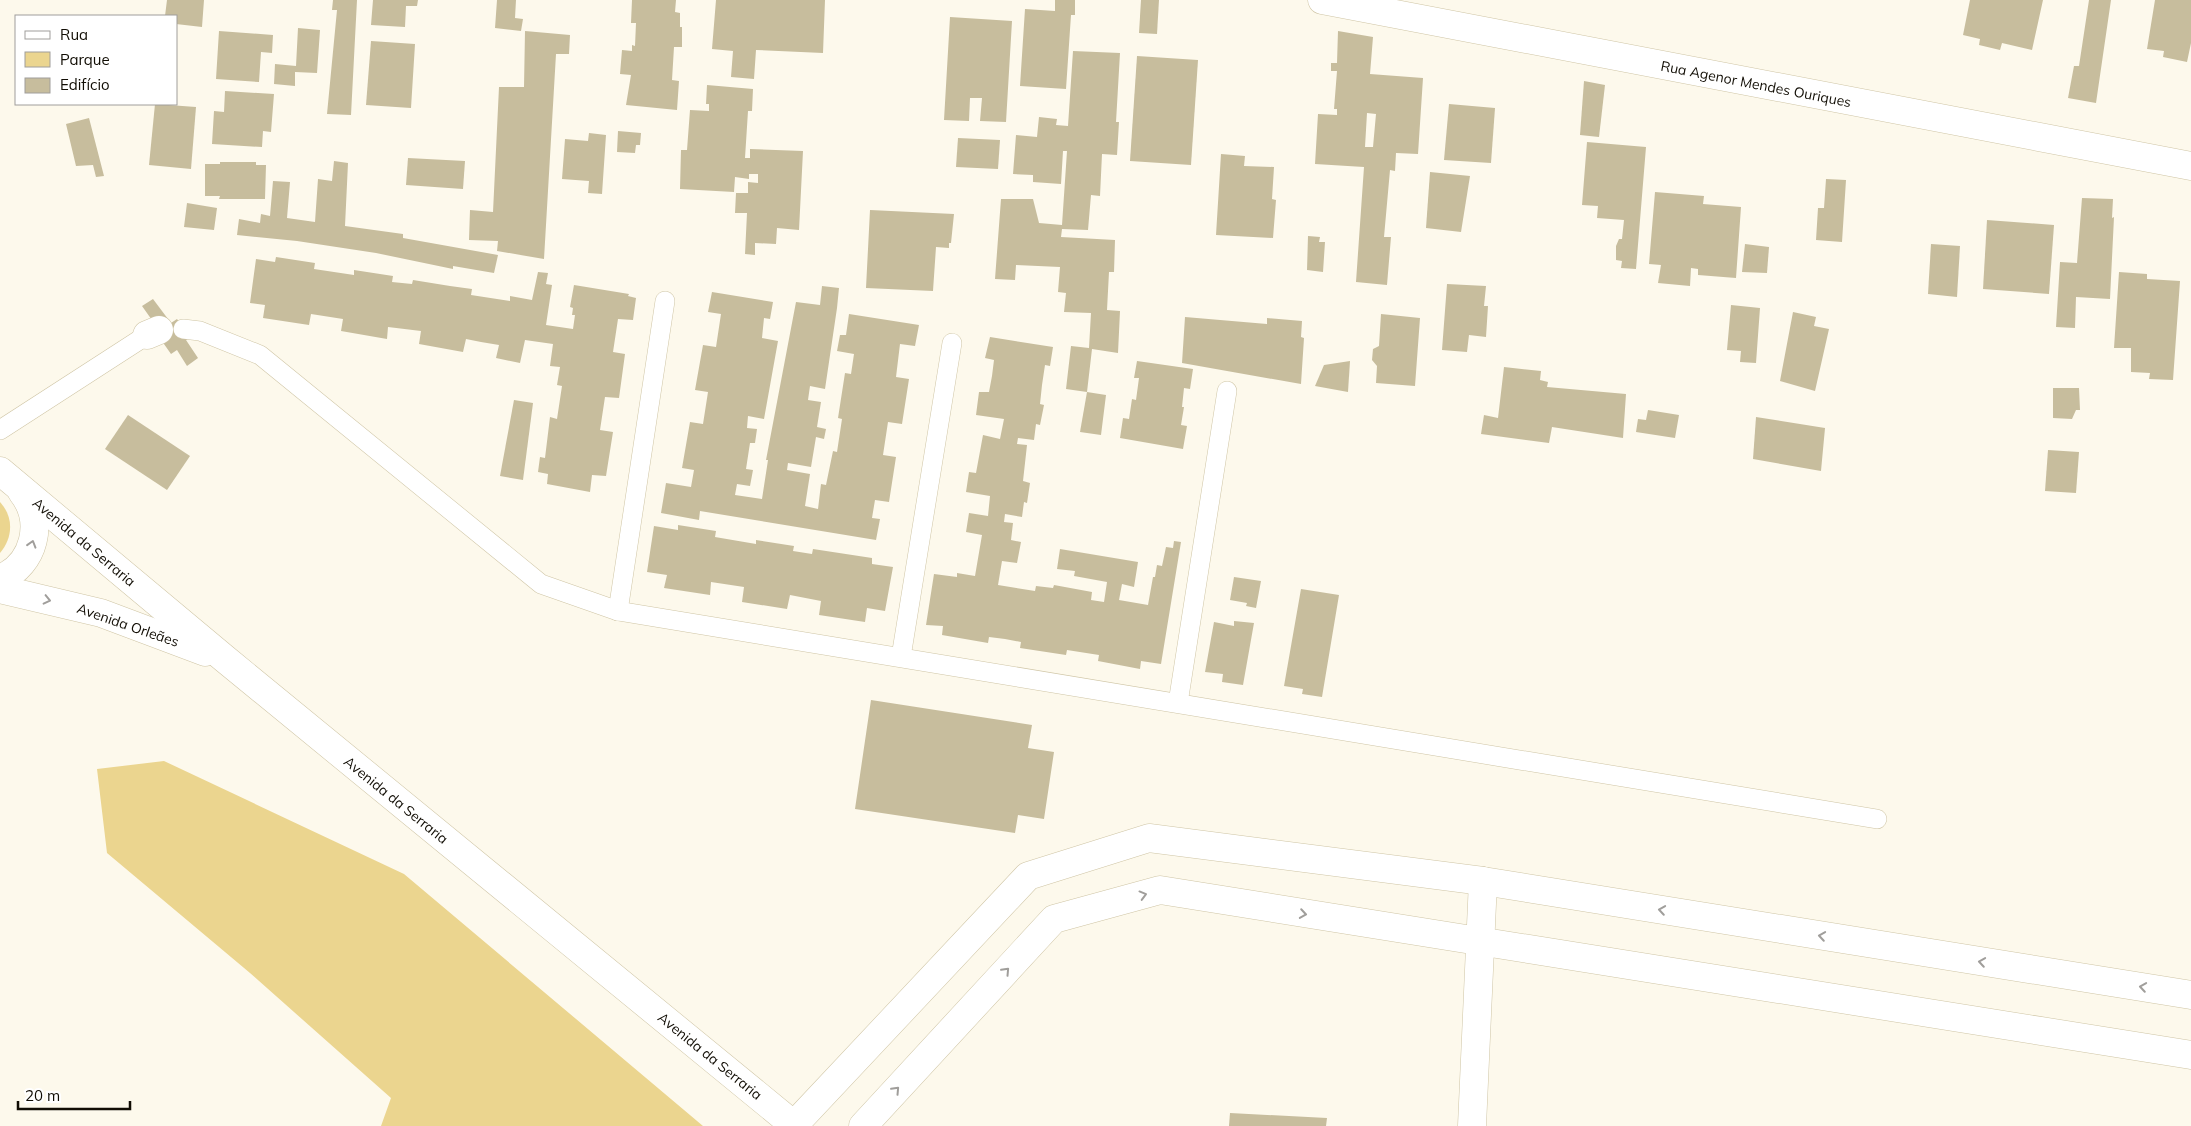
<svg xmlns="http://www.w3.org/2000/svg" width="2191" height="1126" font-family="Mulish,sans-serif">
<rect width="100%" height="100%" fill="#fdf9ec"/>
<g fill="#ebd58f">
<path d="M0,502C14,517 13,538 0,553Z"/>
<path d="M164,761L404,874L703,1126H381L391,1098L250,973L107,853L97,769Z"/>
</g>
<g fill="#c7bd9d" fill-rule="evenodd">
<path d="M167,0H204L202,27L176,24V16H165Z"/>
<path d="M333,0H357L351,115L327,114L337,10H332Z"/>
<path d="M373,0H418L417,6H406L405,27L371,25Z"/>
<path d="M497,0H516L515,18L523,19L521,31L495,28Z"/>
<path d="M632,0H676L675,12L680,13V27H682V47H674L672,80L679,81L677,110L626,105L631,75L620,74L622,50L632,51V45L635,46L636,23H631Z"/>
<path d="M716,0H825L823,53L756,50L754,79L731,77L733,51L712,49Z"/>
<path d="M1055,0H1075V15H1071L1066,89L1020,86L1025,9L1055,11Z"/>
<path d="M1141,0H1159L1157,34L1139,33Z"/>
<path d="M1970,0H2043L2032,50L2002,43L2000,50L1979,45L1980,39L1963,35Z"/>
<path d="M2089,0H2111L2096,103L2068,98L2074,66H2079Z"/>
<path d="M2155,0H2191V43L2187,62L2163,57L2164,51L2147,49Z"/>
<path d="M950,17L1012,21L1006,122L980,121L982,98H970L969,121L944,120Z"/>
<path d="M298,28L320,30L317,73L295,72V86L274,84L275,64L296,66Z"/>
<path d="M219,31L273,35L272,53L261,52L259,82L216,79Z"/>
<path d="M525,31L570,35L569,54H556L544,259L497,251L498,241L469,240L470,210L493,212L499,87H524Z"/>
<path d="M1338,31L1373,37L1370,74L1423,78L1418,154L1396,153L1395,171L1390,170L1384,237H1391L1387,285L1356,282L1364,167L1315,164L1318,114L1337,115V109H1334L1337,71H1331V63H1337ZM1367,113L1376,114L1373,147H1365Z"/>
<path d="M371,41L415,44L411,108L366,105Z"/>
<path d="M1073,51L1120,53L1116,122H1119L1117,155L1102,154L1100,196L1091,195L1088,230L1062,229L1061,237L1115,240L1114,272H1109L1107,310L1120,311L1118,353L1092,349L1087,392L1066,389L1071,346L1089,348L1091,313L1064,312L1066,293L1058,292L1060,267L1016,265L1015,280L995,279L1001,199H1033L1039,223L1062,225L1067,151H1063L1061,184L1033,182V175L1013,174L1016,135L1037,137L1039,117L1057,119L1056,125L1068,126Z"/>
<path d="M1137,56L1198,60L1191,165L1130,161Z"/>
<path d="M1584,81L1605,85L1599,137L1580,135Z"/>
<path d="M707,85L753,89L752,111H748L745,158H750V149L803,151L799,230L777,228L776,244L755,243V255L745,254L747,213H735L736,193H748V182L758,183V174H749V179L735,177L734,192L680,189L681,150H687L690,110L709,111V104H706Z"/>
<path d="M225,91L274,94L271,132L263,131L262,147L212,144L214,111L224,112Z"/>
<path d="M155,104L196,107L191,169L149,165Z"/>
<path d="M1449,104L1495,108L1491,163L1444,160Z"/>
<path d="M89,118L104,176L96,177L93,165L76,166L66,124Z"/>
<path d="M618,131L641,133L640,145H636L635,153L617,152Z"/>
<path d="M589,133L606,135L602,194L588,193L589,181L562,179L565,139L588,141Z"/>
<path d="M958,138L1000,140L998,169L956,167Z"/>
<path d="M1587,142L1646,147L1636,269L1621,268L1622,261L1616,260V246L1619,239H1622L1624,220L1597,218L1598,206L1582,205Z"/>
<path d="M1221,154L1245,156L1244,166L1274,167L1272,199L1276,200L1273,238L1216,235Z"/>
<path d="M408,158L465,161L463,189L406,185Z"/>
<path d="M334,161L348,163L345,226L403,234V238L498,255L494,273L453,266V269L376,253L297,241L237,235L239,219L260,223L261,214L270,216L273,181L290,182L287,218L315,222L318,179L332,181Z"/>
<path d="M220,162H256V165H266L265,199H219L220,196H205V164H220Z"/>
<path d="M1430,172L1470,176L1461,232L1426,228Z"/>
<path d="M1826,179L1846,180L1842,242L1816,240L1818,208H1824Z"/>
<path d="M1655,192L1704,196L1703,204L1741,207L1736,278L1698,275V269L1691,268L1690,286L1658,283L1661,265L1649,264Z"/>
<path d="M2082,198L2113,199L2112,218L2114,217L2110,299L2076,297L2075,328L2056,327L2060,262L2077,263Z"/>
<path d="M187,203L217,208L214,230L184,227Z"/>
<path d="M870,210L954,214L951,243H949V248L936,247L933,291L866,288Z"/>
<path d="M1987,220L2054,225L2049,294L1983,289Z"/>
<path d="M1308,236L1320,237L1319,242H1325L1323,272L1307,270Z"/>
<path d="M1745,244L1769,247L1767,273L1742,272Z"/>
<path d="M1931,244L1960,246L1957,297L1928,294Z"/>
<path d="M276,257L315,263L314,269L354,275V270L393,276L392,282L412,284L413,280L450,286L472,289L471,295L510,301V296L532,300L538,272L548,273L546,284L552,285L546,325L573,329L575,315H572L573,308L570,307L574,285L629,294L628,296L636,298L633,320L618,319L613,352L625,354L619,398L605,397L600,430L613,432L606,476L592,475L590,492L547,484L548,474L538,472L540,457L545,458L550,417L557,419L562,386L557,385L560,367L550,366L553,344L525,340L520,363L496,358L499,345L481,342L466,339L463,352L419,344L421,331L388,327L387,339L341,331L343,319L311,314L309,325L263,318L265,305L250,303L256,259L275,262Z"/>
<path d="M2119,272L2147,274V279L2180,281L2173,380L2149,379L2150,373L2131,372V348H2114Z"/>
<path d="M1447,284L1486,286L1484,306H1488L1486,337L1469,335L1467,352L1442,350Z"/>
<path d="M822,286L839,288L837,308L825,389L810,386L808,400L821,402L817,427L826,429L824,439L816,437L811,467L788,463L787,470L810,474L805,506L818,509L821,484L826,485L833,451L837,452L842,419L838,418L845,373L851,374L854,354L837,351L840,335H846L849,314L919,325L915,346L900,344L896,377L909,379L902,424L888,422L883,455L896,457L889,502L875,500L872,518L880,519L876,540L700,511L699,520L661,513L666,483L691,487L694,470L682,468L690,422L703,424L708,392L695,390L703,345L716,347L721,314L708,312L712,292L773,302L770,319L764,318L762,338L778,341L764,419L748,416L747,428L757,429L755,443H750L746,469L753,470L750,486L737,484L735,495L762,499L768,460H766L796,302L820,305Z"/>
<path d="M153,299L171,323L177,319L190,338L186,340L198,358L187,366L177,350L171,354L157,334L159,330L142,306Z"/>
<path d="M1731,305L1760,308L1756,363L1740,362L1741,351L1727,350Z"/>
<path d="M1793,312L1816,317L1814,326L1829,329L1815,391L1780,381Z"/>
<path d="M1381,314L1420,318L1415,386L1376,383L1377,366L1372,360L1373,349L1379,346Z"/>
<path d="M1185,317L1267,324V318L1302,321L1301,337L1304,338L1301,384L1182,363Z"/>
<path d="M990,337L1053,347L1050,366L1045,365L1042,385L1040,404L1044,405L1040,425L1036,424L1034,440L1018,438L1017,444L1027,445L1023,481L1030,483L1027,503L1024,502L1022,517L1005,514L1004,522L1013,523L1011,540L1021,542L1017,563L1002,561L998,585L1035,591L1036,586L1053,588L1054,585L1092,592L1091,600L1104,602L1107,582L1074,576L1075,571L1057,569L1060,549L1138,562L1134,587L1122,584L1119,600L1148,605L1153,577H1155L1157,565L1162,566L1166,547L1173,548L1174,541L1181,542L1161,664L1141,661L1140,669L1098,661L1099,655L1067,650L1066,655L1020,648L1021,642L1005,639L989,637L988,643L942,635L943,626L926,625L934,574L957,577V573L975,576L982,535L966,532L969,513L988,516L990,496L966,492L969,472L976,473L983,435L1000,439L1004,419L976,415L979,392H989L992,376L994,360L985,358Z"/>
<path d="M1137,361L1193,369L1190,389L1184,388L1182,407H1184L1181,425L1187,426L1183,449L1120,438L1123,418L1129,419L1132,399L1136,400L1139,378H1134Z"/>
<path d="M1350,361L1348,392L1315,386L1324,365Z"/>
<path d="M1504,367L1541,371L1540,380L1548,382L1547,387L1626,394L1623,438L1552,427L1549,443L1481,434L1484,415L1498,418Z"/>
<path d="M2053,388H2079L2080,410H2076L2072,419L2053,418Z"/>
<path d="M1087,392L1106,395L1101,435L1080,432Z"/>
<path d="M514,400L533,403L523,480L500,476Z"/>
<path d="M1648,410L1679,415L1675,438L1636,432L1638,419L1646,420Z"/>
<path d="M128,415L190,456L167,490L105,449Z"/>
<path d="M1756,417L1825,428L1821,471L1753,459Z"/>
<path d="M2048,450L2079,452L2076,493L2045,491Z"/>
<path d="M678,525L716,531L715,537L756,544V540L794,546L793,551L812,554L813,549L872,558V564L893,567L885,611L867,608L865,622L819,615L821,601L790,595L787,609L742,602L744,587L711,582L710,595L664,588L667,575L647,572L654,526L678,530Z"/>
<path d="M1234,577L1261,581L1256,608L1246,606L1247,603L1230,600Z"/>
<path d="M1301,589L1339,595L1322,697L1302,694L1303,689L1284,686Z"/>
<path d="M1234,621L1254,623L1243,685L1222,682L1223,674L1205,672L1214,622L1234,626Z"/>
<path d="M871,700L1032,725L1028,748L1054,752L1044,819L1018,815L1015,833L855,809Z"/>
<path d="M1230,1113L1327,1118L1326,1126H1229Z"/>
</g>
<g fill="none" stroke-linecap="round" stroke-linejoin="round">
<g stroke="#cfc5a5" stroke-width="20">
<g id="lane">
<path d="M183,329L200,331L260,355L541,584L618,611L1877,819"/>
<path d="M0,430L147,335"/>
<path d="M618,611L665,301"/>
<path d="M901,657L952,343"/>
<path d="M1178,703L1227,391"/>
</g>
</g>
<g stroke="#cfc5a5" stroke-width="29">
<g id="street">
<path d="M1322,0L2191,166"/>
<path d="M147,335L159,330"/>
<path d="M794,1125L1028,876L1149,838L1483,881L2191,995"/>
<path d="M863,1126L1054,919L1160,890L2191,1055"/>
<path d="M1472,1126L1483,881"/>
</g>
</g>
<g stroke="#cfc5a5" stroke-width="29">
<g id="secondary">
<path d="M0,471L225,659L795,1126"/>
<path d="M0,579C35,564 45,521 22,492"/>
<path d="M0,589L101,613L205,652"/>
</g>
</g>
<use href="#lane" stroke="#fff" stroke-width="19"/>
<use href="#street" stroke="#fff" stroke-width="28"/>
<use href="#secondary" stroke="#fff" stroke-width="28"/>
</g>
<defs><path id="oneway-chevron" d="M-2-3.5L2.5 0L-2 3.5" fill="none" stroke-width="1.6" stroke-linecap="round" stroke-linejoin="round" transform="scale(1.25)"/></defs>
<g stroke="#a09e9b">
<use href="#oneway-chevron" transform="translate(32 544) rotate(-73)"/>
<use href="#oneway-chevron" transform="translate(47 600) rotate(13)"/>
<use href="#oneway-chevron" transform="translate(1143 895) rotate(-15)"/>
<use href="#oneway-chevron" transform="translate(1662 910) rotate(-171)"/>
<use href="#oneway-chevron" transform="translate(1303 914) rotate(9)"/>
<use href="#oneway-chevron" transform="translate(1822 936) rotate(-171)"/>
<use href="#oneway-chevron" transform="translate(1982 962) rotate(-171)"/>
<use href="#oneway-chevron" transform="translate(1006 971) rotate(-47)"/>
<use href="#oneway-chevron" transform="translate(2143 987) rotate(-171)"/>
<use href="#oneway-chevron" transform="translate(896 1090) rotate(-47)"/>
</g>
<g text-anchor="middle" stroke-width="4" stroke-linejoin="round" paint-order="stroke">
<g font-size="14" fill="#110d04" stroke="#fff">
<text transform="translate(1756 84) rotate(11)" y="5">Rua Agenor Mendes Ouriques</text>
<text transform="translate(84 542) rotate(40)" y="5">Avenida da Serraria</text>
<text transform="translate(128 625) rotate(19)" y="5">Avenida Orleães</text>
<text transform="translate(396 800) rotate(39)" y="5">Avenida da Serraria</text>
<text transform="translate(710 1056) rotate(39)" y="5">Avenida da Serraria</text>
</g>
</g>
<rect x="15" y="15" width="162" height="90" fill="#ffffff" stroke="#a09e9b"/>
<rect x="25" y="31" width="25" height="8" fill="#ffffff" stroke="#a09e9b"/>
<text x="60" y="40" font-size="15" fill="#110d04">Rua</text>
<rect x="25" y="52" width="25" height="15" fill="#ebd58f" stroke="#a09e9b"/>
<text x="60" y="65" font-size="15" fill="#110d04">Parque</text>
<rect x="25" y="78" width="25" height="15" fill="#c7bd9d" stroke="#a09e9b"/>
<text x="60" y="90" font-size="15" fill="#110d04">Edifício</text>
<path d="M18 1101v8h112v-8" fill="none" stroke="#110d04" stroke-width="2.5"/>
<text x="25" y="1101" font-size="15" fill="#110d04" stroke="#ffffff" stroke-width="4" paint-order="stroke">20 m</text>
</svg>
